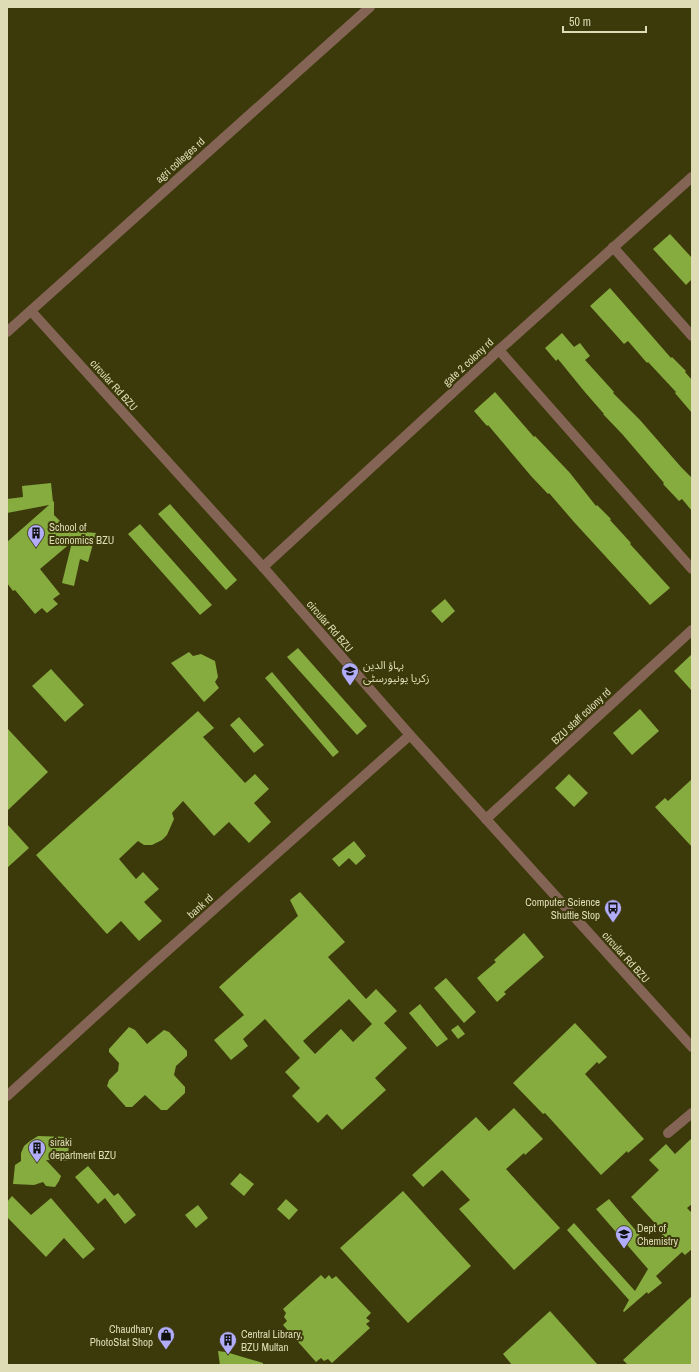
<svg xmlns="http://www.w3.org/2000/svg" width="699" height="1372" font-family="'Archivo Narrow','Noto Sans Arabic',sans-serif">
<rect width="100%" height="100%" fill="#3c390b"/>
<g fill="#86ab3f" fill-rule="evenodd">
<path d="M670,234L692,258V279L686,285L653,249Z"/>
<path d="M610,288L671,358L672,357L686,371L685,372L692,380V413L675,393L676,392L648,362L647,363L628,341L624,344L590,306Z"/>
<path d="M562,333L574,347L580,343L590,356L585,360L614,392L613,393L640,420L681,467L692,478V511L682,499L679,501L663,484L664,483L623,435L603,414H604L584,391L558,359L556,361L545,348Z"/>
<path d="M495,392L534,437L535,436L570,473L596,506L597,505L611,519L610,520L631,543L630,544L670,588L650,605L574,522L549,493L548,494L531,476L488,425L487,426L474,411Z"/>
<path d="M51,483L53,502L54,501V515L62,523L84,532L96,533L88,562L80,559L74,586L62,583L72,542L40,569L60,594L53,599L58,604L47,613L42,608L35,614L15,590L13,591L7,583V542L49,505L7,513V499L23,497L22,486Z"/>
<path d="M170,504L237,580L226,590L158,514Z"/>
<path d="M140,524L212,605L200,615L128,534Z"/>
<path d="M445,599L455,611L442,623L431,611Z"/>
<path d="M298,648L367,726L357,735L287,657Z"/>
<path d="M189,652L193,656L201,654L215,661L218,677L215,682L219,688L204,702L171,663Z"/>
<path d="M692,654V691L674,671Z"/>
<path d="M51,669L84,705L65,722L32,686Z"/>
<path d="M272,672L339,752L333,757L265,678Z"/>
<path d="M640,709L659,731L632,755L613,733Z"/>
<path d="M198,711L214,728L203,737L245,783L255,774L269,789L254,803L271,822L249,843L229,822L214,836L183,801L172,813L174,819L167,835L162,840L152,845H144L138,841L119,859L136,879L143,872L159,889L144,902L162,921L139,941L121,921L107,934L36,855Z"/>
<path d="M239,717L264,745L254,753L230,725Z"/>
<path d="M7,728L48,772L7,811Z"/>
<path d="M569,774L588,793L574,807L555,788Z"/>
<path d="M692,779V847L655,807L665,798L668,801Z"/>
<path d="M7,824L29,848L7,868Z"/>
<path d="M354,841L366,856L356,865L349,858L339,867L332,859Z"/>
<path d="M300,892L345,942L328,957L366,999L376,989L397,1011L384,1023L407,1048L375,1078L386,1090L342,1130L327,1114L318,1123L292,1096L300,1088L285,1072L300,1058L265,1019L243,1039L248,1046L231,1060L214,1040L244,1015L219,987L298,916L290,900ZM349,999L372,1024L353,1042L341,1029L315,1054L303,1041Z"/>
<path d="M524,933L544,957L504,992L506,994L497,1002L477,978L496,962L494,960Z"/>
<path d="M446,978L476,1012L464,1023L434,988Z"/>
<path d="M420,1004L448,1039L437,1047L409,1013Z"/>
<path d="M575,1023L607,1057L599,1064L597,1062L585,1074L644,1139L628,1153L627,1151L601,1175L545,1113L543,1114L513,1083Z"/>
<path d="M458,1025L465,1034L458,1039L451,1030Z"/>
<path d="M129,1027L135,1030L147,1044L164,1030L169,1032L187,1051V1056L176,1066L174,1075L185,1087V1093L167,1110H161L145,1095L132,1107H126L107,1086L109,1080L118,1071L119,1063L109,1052V1049Z"/>
<path d="M514,1108L543,1139L525,1155L524,1153L506,1169L560,1228L514,1270L459,1209L470,1200L442,1170L423,1187L412,1175L476,1117L489,1131Z"/>
<path d="M38,1136L69,1137L68,1161L46,1160L61,1176L59,1181L55,1187L46,1186L43,1182L34,1185L13,1184L15,1165L21,1161V1153L24,1146L30,1141Z"/>
<path d="M692,1138V1204L687,1208L692,1213V1249L685,1255L682,1252L656,1276L662,1283L648,1294L647,1292L624,1312L623,1311L629,1300L567,1230L574,1223L635,1291L648,1269L596,1209L609,1199L649,1246L664,1233L631,1197L659,1170L649,1160L666,1144L675,1154Z"/>
<path d="M88,1166L114,1196L118,1193L136,1215L125,1224L105,1198L98,1204L75,1177Z"/>
<path d="M240,1173L254,1184L244,1196L230,1184Z"/>
<path d="M403,1191L471,1266L408,1323L340,1248Z"/>
<path d="M12,1196L31,1215L51,1198L95,1249L83,1259L64,1238L46,1257L7,1217V1202Z"/>
<path d="M286,1199L298,1210L289,1220L277,1209Z"/>
<path d="M198,1205L208,1218L196,1228L185,1215Z"/>
<path d="M321,1275L325,1279L329,1275L332,1279L336,1276L371,1313L366,1318L370,1321L366,1324L370,1328L332,1363L328,1359L324,1361L321,1358L316,1362L283,1325L287,1321L284,1317L286,1313L283,1309Z"/>
<path d="M692,1296V1365H628L623,1360Z"/>
<path d="M550,1311L598,1365H512L503,1354Z"/>
<path d="M218,1351L226,1352L263,1363V1365H220Z"/>
</g>
<g fill="none" stroke-linecap="round" stroke-linejoin="round">
<g stroke="#846455" stroke-width="10">
<path d="M613,247L692,336"/>
<path d="M263,567L499,350L692,177"/>
<path d="M7,1096L140,975L410,735"/>
<path d="M668,1133L692,1113"/>
</g>
<g stroke="#846455" stroke-width="10">
<path d="M31,311L263,567L410,735L692,1047"/>
<path d="M7,332L370,7"/>
<path d="M499,350L692,569"/>
<path d="M486,819L692,630"/>
</g>
</g>
<defs>
<g id="building-pin" transform="scale(0.9)"><path d="M0 17L-7.5 6A9.5 9.5 0 1 1 7.5 6Z" fill="#b1adfa" stroke="#3c390b"/><path d="M-4-6H4V6H1V3H-1V6H-4ZM-2.5-4.3h1.7v1.8h-1.7ZM.8-4.3h1.7v1.8H.8ZM-2.5-1h1.7V.8h-1.7ZM.8-1h1.7V.8H.8Z" fill="#111"/></g>
<g id="university-pin" transform="scale(0.9)"><path d="M0 17L-7.5 6A9.5 9.5 0 1 1 7.5 6Z" fill="#b1adfa" stroke="#3c390b"/><path d="M0-5L7-2L0 1L-7-2ZM-4 1L0 2.5L4 1V4Q0 6-4 4Z" fill="#111"/></g>
<g id="bus-pin" transform="scale(0.9)"><path d="M0 17L-7.5 6A9.5 9.5 0 1 1 7.5 6Z" fill="#b1adfa" stroke="#3c390b"/><path d="M-5-6H5V4H4V6H2V4H-2V6H-4V4H-5ZM-3.5-4V0h7V-4ZM-3.5 1.2v1.5H-2V1.2ZM2 1.2v1.5H3.5V1.2Z" fill="#111"/></g>
<g id="school-pin" transform="scale(0.9)"><path d="M0 17L-7.5 6A9.5 9.5 0 1 1 7.5 6Z" fill="#b1adfa" stroke="#3c390b"/><path d="M0-5L7-2L0 1L-7-2ZM-4 1L0 2.5L4 1V4Q0 6-4 4Z" fill="#111"/></g>
<g id="shop-pin" transform="scale(0.9)"><path d="M0 17L-7.5 6A9.5 9.5 0 1 1 7.5 6Z" fill="#b1adfa" stroke="#3c390b"/><path d="M-5-2.5h2.3a2.7 3.5 0 0 1 5.4 0H5L5.5 6h-11ZM-1.5-2.5h3a1.5 2.3 0 0 0-3 0Z" fill="#111"/></g>
</defs>
<g fill-rule="evenodd">
<use href="#building-pin" x="36" y="533"/>
<use href="#university-pin" x="350" y="671"/>
<use href="#bus-pin" x="613" y="908"/>
<use href="#building-pin" x="37" y="1148"/>
<use href="#school-pin" x="624" y="1234"/>
<use href="#shop-pin" x="166" y="1335"/>
<use href="#building-pin" x="228" y="1340"/>
</g>
<g text-anchor="middle" stroke-width="4" stroke-linejoin="round" paint-order="stroke">
<g font-size="11" fill="#dddcb4" stroke="#3c390b">
<text transform="translate(180 160) rotate(-42)" y="4">agri colleges rd</text>
<text transform="translate(468 362) rotate(-43)" y="4">gate 2 colony rd</text>
<text transform="translate(114 385) rotate(48)" y="4">circular Rd BZU</text>
<text transform="translate(330 626) rotate(49)" y="4">circular Rd BZU</text>
<text transform="translate(581 716) rotate(-43)" y="4">BZU staff colony rd</text>
<text transform="translate(200 906) rotate(-42)" y="4">bank rd</text>
<text transform="translate(626 957) rotate(48)" y="4">circular Rd BZU</text>
</g>
<g font-size="11" fill="#dddcb4" stroke="#3c390b" text-anchor="start">
<text x="49" y="531">School of<tspan x="49" dy="13">Economics BZU</tspan></text>
<text x="363" y="669">بہاؤ الدین<tspan x="363" dy="13">زکریا یونیورسٹی</tspan></text>
<text x="600" y="906" text-anchor="end">Computer Science<tspan x="600" dy="13">Shuttle Stop</tspan></text>
<text x="50" y="1146">siraki<tspan x="50" dy="13">department BZU</tspan></text>
<text x="637" y="1232">Dept of<tspan x="637" dy="13">Chemistry</tspan></text>
<text x="153" y="1333" text-anchor="end">Chaudhary<tspan x="153" dy="13">PhotoStat Shop</tspan></text>
<text x="241" y="1338">Central Library,<tspan x="241" dy="13">BZU Multan</tspan></text>
</g>
</g>
<rect width="699" height="1372" fill="none" stroke="#dddcb4" stroke-width="16"/>
<path d="M563 26v6h83v-6" fill="none" stroke="#dddcb4" stroke-width="2"/>
<text x="569" y="26" font-size="12" fill="#dddcb4" stroke="#3c390b" stroke-width="3" paint-order="stroke">50 m</text>
</svg>
